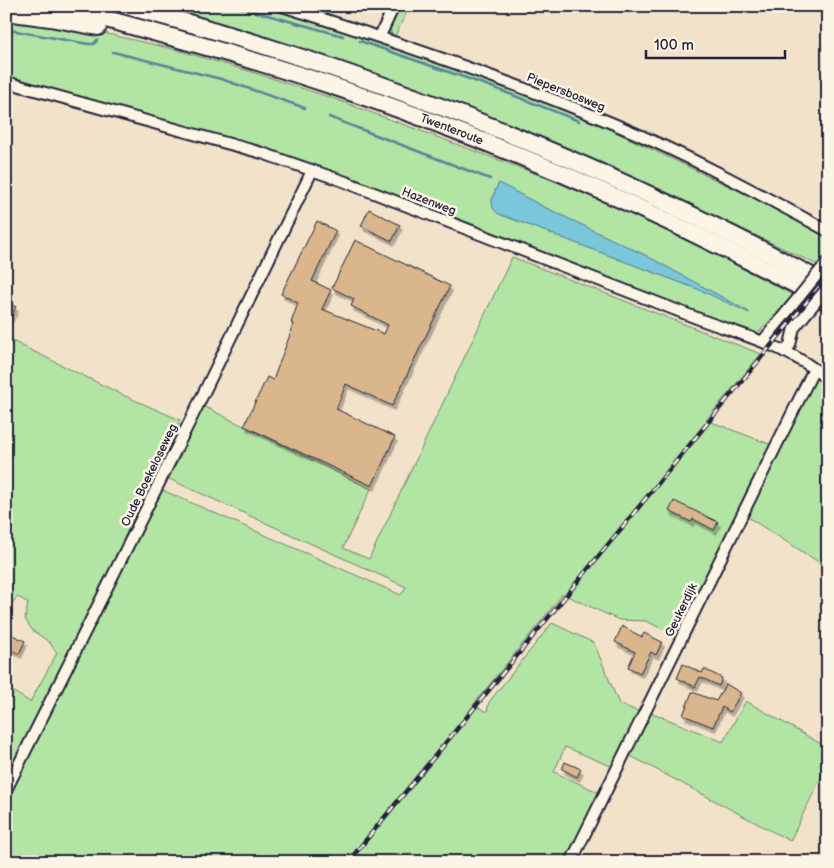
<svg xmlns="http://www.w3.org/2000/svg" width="834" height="868" font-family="'Balsamiq Sans',sans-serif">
<defs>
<filter id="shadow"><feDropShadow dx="2.5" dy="4.5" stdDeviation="0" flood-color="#0004"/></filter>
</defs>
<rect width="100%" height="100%" fill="#f2e2ca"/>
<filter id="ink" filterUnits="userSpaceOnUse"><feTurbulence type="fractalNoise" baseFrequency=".02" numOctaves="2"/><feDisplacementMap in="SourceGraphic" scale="10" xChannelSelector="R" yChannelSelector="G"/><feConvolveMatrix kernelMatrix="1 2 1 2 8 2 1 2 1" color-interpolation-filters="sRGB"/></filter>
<g filter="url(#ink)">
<g fill="#b2e4a4" stroke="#6a8370" fill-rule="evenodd">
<path d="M153,6H266L359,33L498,83L605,127L804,222L828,234V253L818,265C699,209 582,151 459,104C359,65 256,36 153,6Z"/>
<path d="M399,6H410L395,36L391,33L390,25Z"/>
<path d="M6,16L78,27L177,50L252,72L335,99L550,179L621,209L701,247L793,295L757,334L648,297L302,160L6,76ZM499,183L542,206L645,255L749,312L700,290L499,214C488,203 492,196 499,183Z"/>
<path d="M512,257L761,354L706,420L772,445L677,636L646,621L619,620L563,594L473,705L487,712L489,702L552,623L594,643L619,704L640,712L613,767L565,747L554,772L600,793L567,862H6V801L160,489L401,595L406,587L167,478L166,476L193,421L203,406L371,489L343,548L369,559Z"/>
<path d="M6,338L123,395L180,420L108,572L6,777V687L30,702L57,653L49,642L32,630L25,619L28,603L18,597L6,609Z"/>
<path d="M816,376L828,384V568L746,516Z"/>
<path d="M746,701L828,748V763L790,841L629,755L650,712L723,742Z"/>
</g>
<path fill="#7ac6da" stroke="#57849a" d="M499,183L542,206L645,255L749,312V313L700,290L499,214C486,206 494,194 499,183Z"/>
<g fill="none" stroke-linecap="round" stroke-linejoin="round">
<g stroke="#57849a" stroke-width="2.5">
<path d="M235,6L343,36"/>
<path d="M6,31H16L88,44H94L97,40"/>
<path d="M360,41L492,87L579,121"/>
<path d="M113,52L221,79L305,108"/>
<path d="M329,117L490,179"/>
</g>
</g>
<g fill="#dab68c" stroke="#22223b" filter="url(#shadow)">
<path d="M369,209L400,225L392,241L361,226Z"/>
<path d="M317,221L336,231L312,281L331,290L322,309L384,334L388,325L351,306L354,299L332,288L355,240L450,286L392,406L346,384L336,409L395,437L372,486L244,426L267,377L273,380L294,324L291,323L298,303L281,294Z"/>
<path d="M6,302L16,307L6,326Z"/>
<path d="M674,501L718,522L714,530L693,519L691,522L669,511Z"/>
<path d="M622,626L642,637L644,633L662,642L656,655L651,652L640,673L628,667L635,652L615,642Z"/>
<path d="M6,632L25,641L19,654L6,647Z"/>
<path d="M683,664L702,673L704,669L722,678L719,686L700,677L695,687L677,678Z"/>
<path d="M726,684L741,693L730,712L722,707L713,727L683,715L692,692L716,701Z"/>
<path d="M565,762L581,769L577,777L562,769Z"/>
</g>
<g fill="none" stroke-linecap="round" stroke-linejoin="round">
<g stroke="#22223b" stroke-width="14">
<g id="minor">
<path d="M282,6C395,41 505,79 614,124C688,155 758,193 828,231"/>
<path d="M380,36L394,6"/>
<path d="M6,82L262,153L343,181L707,322C749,337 794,349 828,380"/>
<path d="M820,271L828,262"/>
<path d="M763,341L799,297"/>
<path d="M785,352L790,345L794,328L813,305"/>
<path d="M6,790L191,419L312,171"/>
<path d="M571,862L814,369"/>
</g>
</g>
<g stroke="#22223b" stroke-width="20">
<g id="trunk">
<path id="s1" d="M59,6C149,31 241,55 330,85C502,143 668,216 828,302"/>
<path d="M127,6C371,71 607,164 828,285"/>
<path d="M6,12L50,18L98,27"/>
</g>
</g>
<use href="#minor" stroke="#fcf5e5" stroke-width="10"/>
<use href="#trunk" stroke="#fcf5e5" stroke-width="16"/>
<g stroke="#22223b" stroke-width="4.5">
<path id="rail" d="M348,862L828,276"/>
</g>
<use href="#rail" stroke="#fcf5e5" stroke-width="2.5" stroke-dasharray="8" stroke-linecap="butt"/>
<g stroke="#22223b" stroke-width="14" stroke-linecap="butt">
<g id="minor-bridge">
<path d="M799,297L820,271"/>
<path d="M813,305L828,287"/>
</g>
</g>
<use href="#minor-bridge" stroke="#fcf5e5" stroke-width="10"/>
</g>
</g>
<g text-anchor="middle" stroke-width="5" stroke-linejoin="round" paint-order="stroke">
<g font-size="12" fill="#22223b" stroke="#fcf5e5">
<text transform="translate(566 92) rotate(22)" y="4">Piepersbosweg</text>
<text dy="4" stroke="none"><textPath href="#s1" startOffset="412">Twenteroute</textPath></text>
<text transform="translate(429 201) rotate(21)" y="4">Hazenweg</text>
<text transform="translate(149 475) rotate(-64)" y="4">Oude Boekeloseweg</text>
<text transform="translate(681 610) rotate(-64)" y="4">Geukerdijk</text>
</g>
</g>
<rect width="834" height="868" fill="none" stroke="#fcf5e5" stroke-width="25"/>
<rect x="12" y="12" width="809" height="843" fill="none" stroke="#22223b" stroke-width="2" filter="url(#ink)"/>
<path d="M646 50v8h139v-8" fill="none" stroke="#22223b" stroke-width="2.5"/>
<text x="654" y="50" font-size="15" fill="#22223b" stroke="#fcf5e5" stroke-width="4" paint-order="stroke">100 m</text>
</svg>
